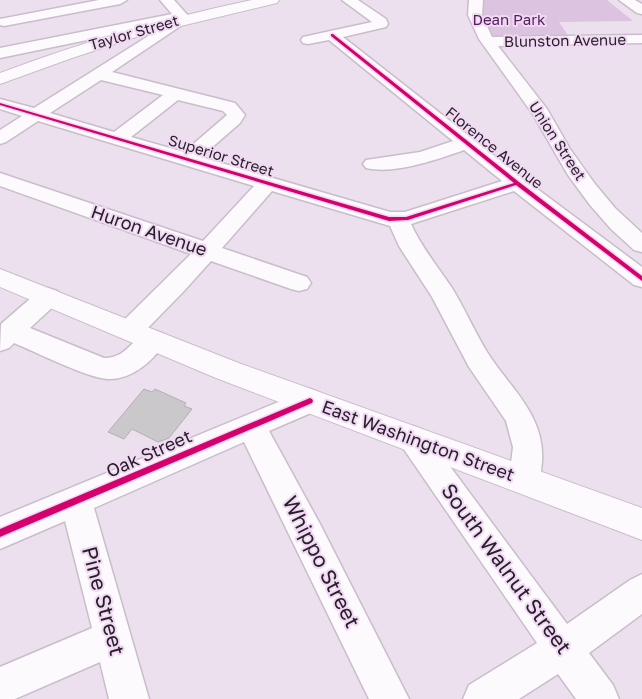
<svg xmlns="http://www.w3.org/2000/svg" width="642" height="699" font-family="'Golos Text',sans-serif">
<rect width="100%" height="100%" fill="#ecdfee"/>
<path fill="#dcc3df" d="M476,0H607L633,21L559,22L571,40L489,42Z"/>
<path fill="#cac8ca" stroke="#b2b0b1" d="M144,389L152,392L155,389L186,403L184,406L192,409L169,438L158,442L132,429L124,439L108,432Z"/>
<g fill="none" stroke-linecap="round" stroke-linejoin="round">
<g stroke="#c8beca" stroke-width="3">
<g id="minor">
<path d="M99,0H127L120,4L4,26L0,25V19Z"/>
<path d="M160,0H174L191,19L112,72L235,103L245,115L240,123L201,157L390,212H405L502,181L464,150C439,159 393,175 366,168L363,164L366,160L420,152L453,141L329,40L308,44L303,43L301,40L303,37L372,22L342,0H358L386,19L388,24L386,27L343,37L524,179L642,267V287L634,285L514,191L411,224C422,248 438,267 452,288C465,309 474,331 487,352C509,387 545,415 542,461C541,471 541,480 536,490L525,494L514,490L509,480L513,447L506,421L469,367L432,297L399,246L390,226L272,191L222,248L307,277L311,283L307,289L299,291L291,289L211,261L183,292L139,337L130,340L121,337L117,330L121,323L191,254L0,186V173L203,241L254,186L38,121L6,142L0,144V130L22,116L0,109V99L34,108L169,23L0,58V48L172,14ZM101,80L163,95L114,132L50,113ZM178,100L223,111L227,115L184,152L131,137Z"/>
<path d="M469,0H483L482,15L492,37L642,35V43L498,46L547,109L570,149L595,184L615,208L642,233V252L634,250L611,229L590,205L568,175L532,113L479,39L468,15Z"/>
<path d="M619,0H635L642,4V14L637,13Z"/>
<path d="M48,288L57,291L60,297L57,303L30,328L104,358C132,359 135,325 162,333L166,340C155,360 132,380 108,379C87,378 36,352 14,343L9,348L0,351L1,324L39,291Z"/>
<path d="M310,389L320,393L324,401L320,409L269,431L320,524L409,699H369L244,442L94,508L149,699H109L100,662L15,699H0V667L92,628L65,521L0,549V517Z"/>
<path d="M413,426L423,430L567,624L630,580L642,574V614L589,653L613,685L619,699H576L558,674L519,699H463L469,685L537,643L403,448L398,439L403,430Z"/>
</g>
</g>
<g stroke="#c8beca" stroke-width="2">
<g id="major">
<path d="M252,0H279L277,3L139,36L72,58L0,84V73C82,42 166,18 252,0Z"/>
<path d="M0,269L236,362L642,508V540L216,378L0,287Z"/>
</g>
</g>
<use href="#minor" fill="#fcfafc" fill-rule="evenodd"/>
<use href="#major" fill="#fcfafc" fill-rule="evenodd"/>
<g stroke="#f1d9f4" stroke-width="3">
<g id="cycleway">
<path d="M331,34H333L519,182L642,276V281L516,185L408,220L389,221L0,105V103L389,217H406L514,183L331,36Z"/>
<path d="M310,398L312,399L313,401L312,403L0,537V529Z"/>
</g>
</g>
<use href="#cycleway" fill="#d6006c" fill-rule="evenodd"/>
</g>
<g text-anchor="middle" stroke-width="4" stroke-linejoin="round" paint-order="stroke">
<g font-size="15" fill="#521f5b" stroke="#f1d9f4">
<text x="509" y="25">Dean Park</text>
</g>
<g font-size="15" fill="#261e28" stroke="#f1d9f4">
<text transform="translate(134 33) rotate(-16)" y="5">Taylor Street</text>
<text transform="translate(565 41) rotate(-1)" y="5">Blunston Avenue</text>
<text transform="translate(557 141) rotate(57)" y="5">Union Street</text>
<text transform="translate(494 148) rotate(39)" y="5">Florence Avenue</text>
<text transform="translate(221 156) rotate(17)" y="5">Superior Street</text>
</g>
<g font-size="18" fill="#261e28" stroke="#f1d9f4">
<text transform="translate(149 231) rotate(19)" y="6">Huron Avenue</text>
<text transform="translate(418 441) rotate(20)" y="6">East Washington Street</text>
<text transform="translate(149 454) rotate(-24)" y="6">Oak Street</text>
</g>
<g font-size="21" fill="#261e28" stroke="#f1d9f4">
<text transform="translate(321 562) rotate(63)" y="7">Whippo Street</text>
<text transform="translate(506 569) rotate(54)" y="7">South Walnut Street</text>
<text transform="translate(103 601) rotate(75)" y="7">Pine Street</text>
</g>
</g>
</svg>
